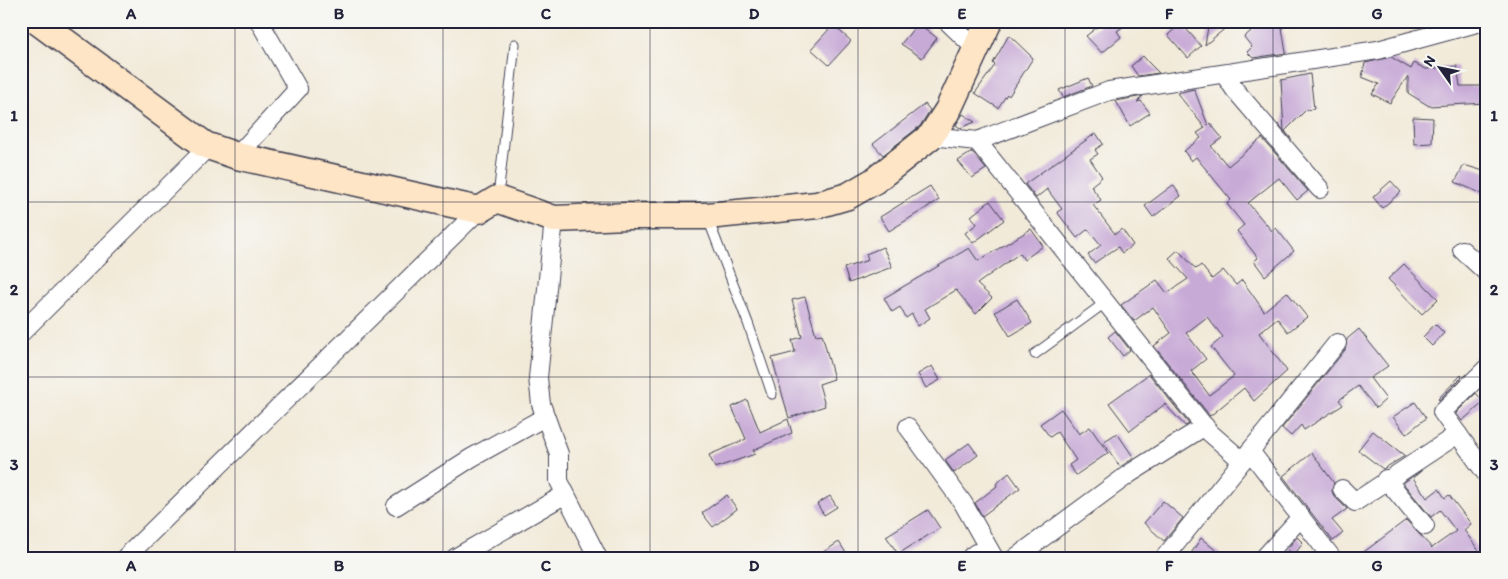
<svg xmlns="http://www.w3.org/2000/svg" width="1508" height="579" font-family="Itim,sans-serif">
<rect width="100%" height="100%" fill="#f6f6f2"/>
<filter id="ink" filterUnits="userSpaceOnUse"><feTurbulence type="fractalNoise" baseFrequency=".02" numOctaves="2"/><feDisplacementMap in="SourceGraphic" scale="10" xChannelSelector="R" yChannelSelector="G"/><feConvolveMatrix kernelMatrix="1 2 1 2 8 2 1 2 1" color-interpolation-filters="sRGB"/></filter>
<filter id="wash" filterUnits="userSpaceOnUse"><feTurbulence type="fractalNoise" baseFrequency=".0096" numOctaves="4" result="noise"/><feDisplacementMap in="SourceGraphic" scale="20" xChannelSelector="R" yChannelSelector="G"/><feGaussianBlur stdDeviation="1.12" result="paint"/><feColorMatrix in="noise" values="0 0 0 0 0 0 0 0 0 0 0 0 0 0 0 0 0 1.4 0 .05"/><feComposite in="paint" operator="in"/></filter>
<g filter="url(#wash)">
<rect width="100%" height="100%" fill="#f2ead9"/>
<g id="blocks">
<g fill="#c8aad7" fill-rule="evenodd">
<path d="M1105,21H1131L1117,31L1121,37L1102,53L1086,36Z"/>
<path d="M1215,21H1234L1205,45L1208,27Z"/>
<path d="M1263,21H1281L1286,53L1253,58L1247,52L1252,47L1244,37Z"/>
<path d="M918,23L937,38L922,58L901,44Z"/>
<path d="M1181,23L1201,46L1188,58L1168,35Z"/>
<path d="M833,25L851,41L829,65L811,49Z"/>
<path d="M1009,35L1033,58L1009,96L1007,94L998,108L975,93L995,65L993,63Z"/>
<path d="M1143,56L1148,62L1159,73L1138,76L1131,66Z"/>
<path d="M1391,57L1411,69L1414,63L1426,69L1457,66L1460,86H1487V103L1429,106L1408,93V76L1390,103L1372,94L1379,84L1362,77L1365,63Z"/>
<path d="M1310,74L1314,109L1306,110L1285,131L1292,140L1278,124L1284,131L1281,80Z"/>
<path d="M1088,78L1092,86L1063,97L1059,90Z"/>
<path d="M1194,89L1208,125L1210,123L1222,138L1211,146L1228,166L1262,138L1308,191L1297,200L1279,178L1248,203L1272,231L1276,228L1294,251L1265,276L1254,261L1258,258L1237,231L1244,225L1227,204L1231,200L1196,157L1191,161L1184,151L1201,138L1197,133L1205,128L1177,93Z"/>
<path d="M1143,96L1137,102L1141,101L1150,113L1130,126L1116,101Z"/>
<path d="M925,104L930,110L920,126L883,155L873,144Z"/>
<path d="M963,114L975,122L960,128L956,125Z"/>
<path d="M1413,117L1433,118L1432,143L1414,144Z"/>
<path d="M1096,133L1103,144L1095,150L1098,154L1090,159L1102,177L1091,186L1101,200L1093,205L1115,234L1122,229L1133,245L1122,253L1118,247L1094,263L1088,255L1101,245L1088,229L1077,238L1057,212L1062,209L1047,189L1036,198L1025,184Z"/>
<path d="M972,152L986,169L972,178L958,161Z"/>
<path d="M1464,165L1487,172V196L1455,182Z"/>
<path d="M1391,181L1401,192L1382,208L1373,197Z"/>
<path d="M1173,185L1181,196L1153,217L1145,206Z"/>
<path d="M930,186L939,200L889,231L880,217Z"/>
<path d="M990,201L1004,220L973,243L965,233L977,224L971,216Z"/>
<path d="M1031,229L1043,246L1024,260L1020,253L977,284L992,298L976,314L956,290L925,309L930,318L918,326L912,314L906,318L900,307L892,312L884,298L969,248L978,261Z"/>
<path d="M883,247L892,267L849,283L844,268L868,260L866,254Z"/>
<path d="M1178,250L1196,269L1201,265L1212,279L1223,270L1236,285L1242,280L1264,311L1287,292L1307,317L1288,332L1277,318L1259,333L1287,371L1254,401L1244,388L1210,416L1154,346L1171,333L1153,307L1134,321L1121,305L1157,280L1167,293L1188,279L1169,258ZM1207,317L1223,337L1211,347L1234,376L1209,395L1191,371L1206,359L1186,333Z"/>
<path d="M1404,264L1438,299L1422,314L1388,279Z"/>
<path d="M805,297L816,335L822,334L834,379L819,384L825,406L789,418L772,358L795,352L792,340L802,337L792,300Z"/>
<path d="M1017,299L1032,323L1010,336L995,312Z"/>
<path d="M1435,324L1444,333L1432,346L1423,337Z"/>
<path d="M1359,329L1388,366L1370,378L1386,399L1376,408L1358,386L1339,400L1343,405L1304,430L1301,425L1291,436L1282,428L1345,350L1347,339Z"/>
<path d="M1115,331L1130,350L1123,356L1108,337Z"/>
<path d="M932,366L940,380L926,388L918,374Z"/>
<path d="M1149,374L1189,424L1185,426L1165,404L1130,431L1109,403Z"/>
<path d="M1461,375L1462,377L1439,400L1438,399Z"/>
<path d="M1476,393L1484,402L1462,421L1456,413Z"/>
<path d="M747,400L760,432L788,419L792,433L753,450L755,454L715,468L709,455L746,439L732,407Z"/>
<path d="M1415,402L1426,418L1406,434L1393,417Z"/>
<path d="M1061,409L1079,434L1090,427L1108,453L1076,475L1069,465L1076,460L1057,432L1050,437L1040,424Z"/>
<path d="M1373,431L1387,442L1405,456L1383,469L1358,450Z"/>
<path d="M1117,433L1134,458L1120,467L1103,442Z"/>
<path d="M969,443L978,455L954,473L945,460Z"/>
<path d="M1312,453L1334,483L1332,491L1334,496L1347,509L1332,520L1343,533L1333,541L1283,476Z"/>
<path d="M1422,470L1413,478L1427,498L1439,489L1445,498L1449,495L1471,524L1464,530L1484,558H1356L1406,520L1432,548L1456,531L1440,510L1431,517L1403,483Z"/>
<path d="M1009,473L1020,488L982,516L975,503L997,486L996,484Z"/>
<path d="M727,495L737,509L713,527L702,513Z"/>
<path d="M830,496L837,507L824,515L817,504Z"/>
<path d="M1163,501L1183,518L1164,541L1144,523Z"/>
<path d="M928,510L940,528L898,554L886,536Z"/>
<path d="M1297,537L1303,543L1294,555L1287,549Z"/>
<path d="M1201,538L1225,558H1188Z"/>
<path d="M839,542L846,553L838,558H814Z"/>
</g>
</g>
</g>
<g filter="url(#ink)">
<use href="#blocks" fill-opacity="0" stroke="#414053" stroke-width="1"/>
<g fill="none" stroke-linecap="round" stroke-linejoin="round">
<g stroke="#414053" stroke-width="11">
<g id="lane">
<path d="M498,197L515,44"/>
<path d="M708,219L748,323L772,394"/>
<path d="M1035,354L1106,302"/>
</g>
</g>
<g stroke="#414053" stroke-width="20">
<g id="street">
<path d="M947,21L975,48"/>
<path d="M1224,74L1235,90L1320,189"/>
<path d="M931,136L977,141L1109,91L1378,50L1484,21"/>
<path d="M977,141L1209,432L1241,460"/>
<path d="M237,156L298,89L259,21"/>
<path d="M554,219L538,378L541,404L559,454V481L598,558"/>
<path d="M1462,250L1487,273"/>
<path d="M21,333L202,153L205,145"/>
<path d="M1487,368L1442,412L1487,475"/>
<path d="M908,427L963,503L994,558"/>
<path d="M1250,451L1332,558"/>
<path d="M1386,479L1425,526"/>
<path d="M1342,489L1355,502L1458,434"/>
<path d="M396,506L471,458L545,417"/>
<path d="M1165,557L1337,343"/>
<path d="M125,558L479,210"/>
<path d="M455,558L564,495"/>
<path d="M970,558L976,553L991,558"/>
<path d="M1015,558L1129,474L1205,426"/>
<path d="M1264,558L1301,517"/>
</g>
</g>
<g stroke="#414053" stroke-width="29">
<path id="secondary" d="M37,21L205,145L237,156L479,210L497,199L554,219L627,216H707L817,205L848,196L874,181L931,136L948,110L989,21"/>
</g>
<use href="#lane" stroke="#fff" stroke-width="9"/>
<use href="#street" stroke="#fff" stroke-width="18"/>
<use href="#secondary" stroke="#fde5c5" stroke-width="26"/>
</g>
</g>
<path fill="none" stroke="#22223b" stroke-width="1" stroke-opacity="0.55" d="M235,21V558M443,21V558M650,21V558M858,21V558M1065,21V558M1273,21V558M21,202H1487M21,377H1487"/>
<rect width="1508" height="579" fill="none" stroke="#f6f6f2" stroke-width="55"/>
<g transform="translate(1440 68) rotate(303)" stroke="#f6f6f2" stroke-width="4" paint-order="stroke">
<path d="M0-4L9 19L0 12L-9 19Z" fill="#22223b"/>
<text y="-8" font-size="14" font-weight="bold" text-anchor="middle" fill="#22223b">N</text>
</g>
<rect x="28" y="28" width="1452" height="524" fill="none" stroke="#22223b" stroke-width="2"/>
<g font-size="16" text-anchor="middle" font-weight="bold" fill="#22223b">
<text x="131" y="19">A</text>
<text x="339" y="19">B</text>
<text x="546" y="19">C</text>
<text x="754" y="19">D</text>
<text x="962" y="19">E</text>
<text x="1169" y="19">F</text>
<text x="1377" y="19">G</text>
<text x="14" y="121">1</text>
<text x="1494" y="121">1</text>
<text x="14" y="295">2</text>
<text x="1494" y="295">2</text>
<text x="14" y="470">3</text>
<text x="1494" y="470">3</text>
<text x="131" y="571">A</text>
<text x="339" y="571">B</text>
<text x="546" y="571">C</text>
<text x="754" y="571">D</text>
<text x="962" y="571">E</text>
<text x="1169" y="571">F</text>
<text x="1377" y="571">G</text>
</g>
</svg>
